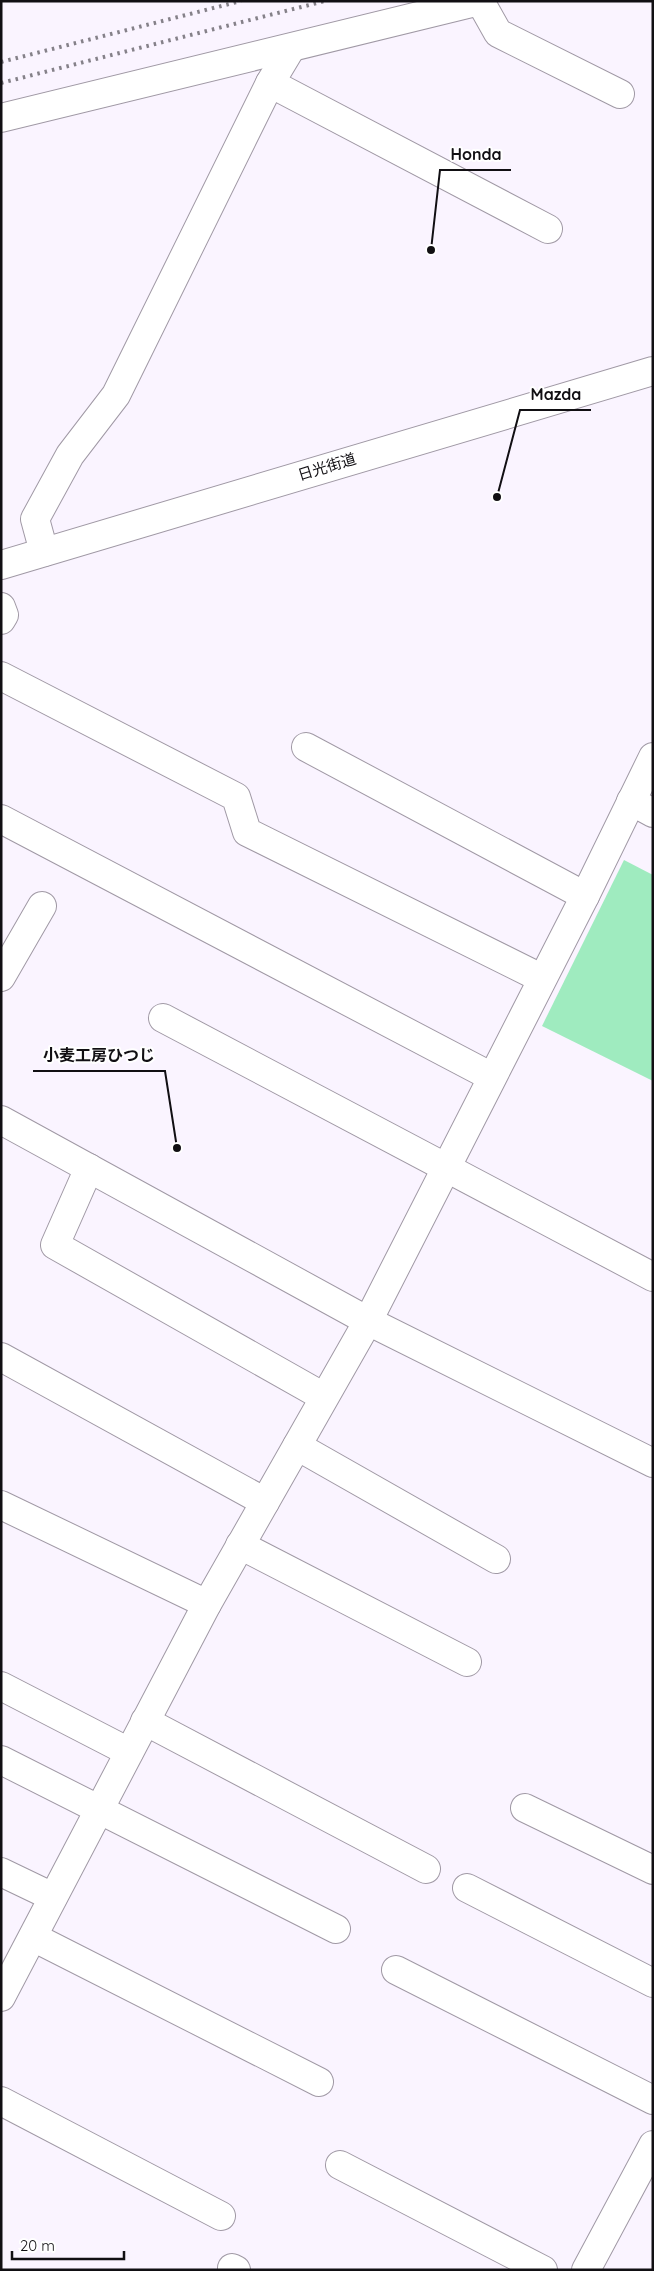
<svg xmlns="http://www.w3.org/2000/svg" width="654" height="2271" font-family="Quicksand,'Noto Sans JP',sans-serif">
<rect width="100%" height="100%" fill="#faf4ff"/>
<path fill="#9febbf" d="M624,860L653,875V1081L542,1026Z"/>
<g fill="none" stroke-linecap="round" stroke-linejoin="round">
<g stroke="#a099a5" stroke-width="30">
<g id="minor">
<path d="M480,1L498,33L620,94"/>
<path d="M270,83L548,229"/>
<path d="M1,118L480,1"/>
<path d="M44,552L35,519L70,455L116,395L270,83L291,48"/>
<path d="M1,607L4,615L1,620"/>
<path d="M1,676L236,797L247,832L541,978"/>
<path d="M306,747L585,896"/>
<path d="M631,801L653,813"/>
<path d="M1,819L492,1077"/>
<path d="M1,977L42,906"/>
<path d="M163,1018L653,1277"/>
<path d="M1,1120L368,1321L653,1463"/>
<path d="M89,1168L55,1245L324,1397"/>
<path d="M1,1357L265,1502"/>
<path d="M297,1446L496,1559"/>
<path d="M1,1505L207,1604"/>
<path d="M240,1545L467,1662"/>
<path d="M1,1686L129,1752"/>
<path d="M145,1721L426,1869"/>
<path d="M1,1760L336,1929"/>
<path d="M525,1808L653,1870"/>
<path d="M1,1872L53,1897"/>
<path d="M467,1888L653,1983"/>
<path d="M33,1937L319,2082"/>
<path d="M396,1970L653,2100"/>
<path d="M1,1997L207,1604L368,1321L585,896L653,757"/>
<path d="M1,2101L221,2216"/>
<path d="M340,2165L543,2270"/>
<path d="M232,2268L236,2270"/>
<path d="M586,2270L653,2145"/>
</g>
</g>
<g stroke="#a099a5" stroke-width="30">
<path id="major" d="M1,565L653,371"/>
</g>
<use href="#minor" stroke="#fff" stroke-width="28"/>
<use href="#major" stroke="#fff" stroke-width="28"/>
<g stroke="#858189" stroke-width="4" stroke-dasharray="2.5 5" stroke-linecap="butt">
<path d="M1,62L241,1"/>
<path d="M1,83L325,1"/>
</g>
</g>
<g text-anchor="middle" stroke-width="4" stroke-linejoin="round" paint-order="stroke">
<g font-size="15" fill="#110f13" stroke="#fff">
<text transform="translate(327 467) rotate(-17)" y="5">日光街道</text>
</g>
</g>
<path fill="none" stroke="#110f13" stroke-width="2" d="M431 250L440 170H511M497 497L520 410H591M177 1148L165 1071H33"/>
<g fill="#110f13" stroke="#fff" stroke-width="2">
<circle cx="431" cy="250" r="5"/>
<circle cx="497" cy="497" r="5"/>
<circle cx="177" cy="1148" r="5"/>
</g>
<g font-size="16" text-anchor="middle" font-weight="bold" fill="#110f13" stroke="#fff" stroke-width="4" stroke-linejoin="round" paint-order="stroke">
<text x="476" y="160">Honda</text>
<text x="556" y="400">Mazda</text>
<text x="99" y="1061">小麦工房ひつじ</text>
</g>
<rect width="654" height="2271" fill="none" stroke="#110f13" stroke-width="5"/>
<path d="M12 2251v8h112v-8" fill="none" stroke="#110f13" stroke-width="2.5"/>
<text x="20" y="2251" font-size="15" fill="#110f13" stroke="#ffffff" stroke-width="4" paint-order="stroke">20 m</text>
</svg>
